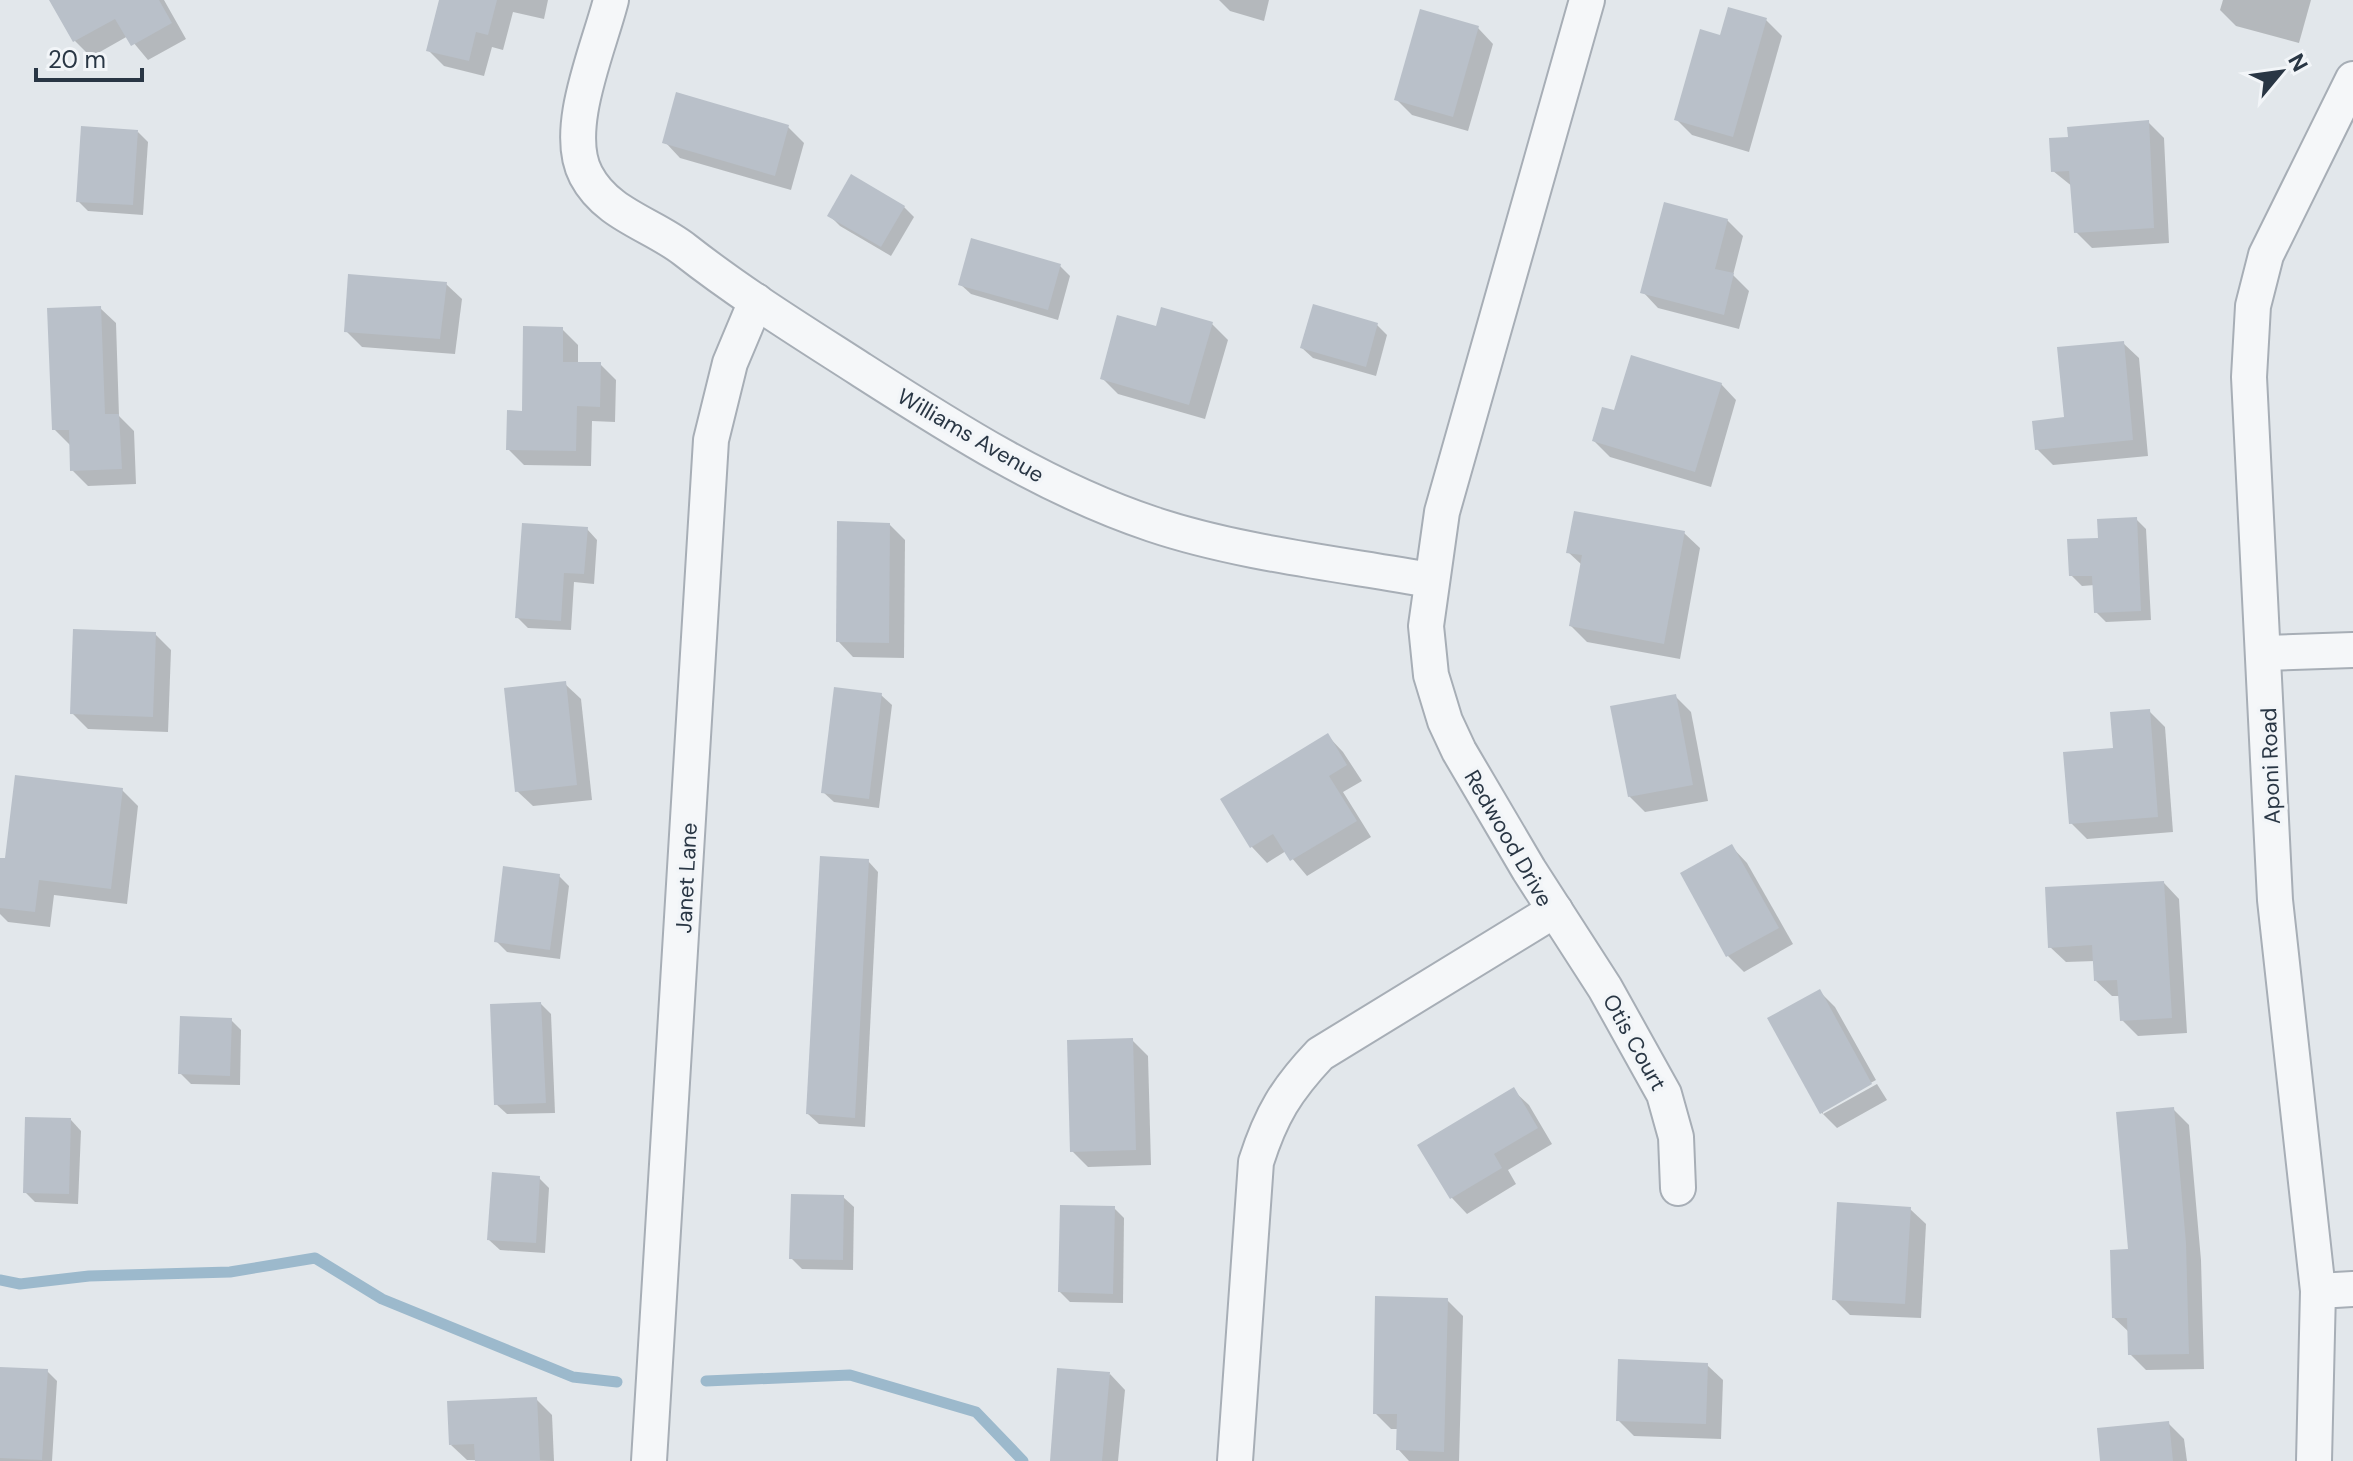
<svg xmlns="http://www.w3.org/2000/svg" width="2353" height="1461" font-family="'DM Sans',sans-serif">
<rect width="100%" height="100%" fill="#e2e7eb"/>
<g fill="#0003">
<path d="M52,0H164L186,39L148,60L128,36L91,57L75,41Z"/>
<path d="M441,0H548L544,19L513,12L503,50L492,47L484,76L444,66L428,50Z"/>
<path d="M1219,0H1269L1264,21L1230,11Z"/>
<path d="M2223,0H2311L2299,43L2236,26L2220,10Z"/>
<path d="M1766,20L1782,36L1749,152L1692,135L1676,119Z"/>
<path d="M1478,28L1493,44L1468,131L1412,115L1396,99Z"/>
<path d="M2148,122L2164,138L2169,243L2092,248L2076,232L2073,187L2053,171Z"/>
<path d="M788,127L804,143L791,190L680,158L665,142Z"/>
<path d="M138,132L148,142L143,215L88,211L78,201Z"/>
<path d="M904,207L914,217L891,256L840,226L830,216Z"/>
<path d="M1727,220L1743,236L1733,275L1749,291L1739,329L1658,308L1643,292Z"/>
<path d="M1060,266L1070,276L1058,320L971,294L960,284Z"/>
<path d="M446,284L462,299L455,354L362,347L346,331Z"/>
<path d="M100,308L116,323L119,416L134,431L136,484L88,486L72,470L70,445L54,429Z"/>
<path d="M1212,324L1228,340L1205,419L1118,394L1102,378L1157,329Z"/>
<path d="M1377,325L1387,335L1376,376L1313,358L1302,348Z"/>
<path d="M562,329L578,345V364H600L616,380L615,422L592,421L591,466L524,465L508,449Z"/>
<path d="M2123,343L2139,358L2148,456L2053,465L2037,449L2066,419Z"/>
<path d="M1721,384L1736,400L1711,487L1610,457L1594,441L1616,413Z"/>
<path d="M2136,519L2146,529L2151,620L2106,622L2096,612L2095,585L2082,586L2071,575L2100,540Z"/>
<path d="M889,524L905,540L904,658L853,657L838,641Z"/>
<path d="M587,529L597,540L594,584L574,582L571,630L528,628L517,617Z"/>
<path d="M1684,533L1700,548L1680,659L1587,642L1571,626L1582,565L1568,552Z"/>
<path d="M155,634L171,650L168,732L88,729L72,713Z"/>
<path d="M565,684L581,699L592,800L533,806L517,791Z"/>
<path d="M881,695L892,705L879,808L834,802L823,792Z"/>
<path d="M1675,696L1691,712L1708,801L1645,812L1629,796Z"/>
<path d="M2149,711L2165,727L2173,832L2087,839L2071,823Z"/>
<path d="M1328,736L1343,752L1362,781L1343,792L1371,837L1307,876L1286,851L1267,863L1252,847L1223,799Z"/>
<path d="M122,790L138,806L127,904L54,895L50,927L8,922L0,914V860H7Z"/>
<path d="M1732,847L1747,863L1793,944L1744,972L1728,956Z"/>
<path d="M868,861L878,872L865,1127L819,1124L808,1114Z"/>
<path d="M559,876L569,886L560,959L507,952L496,941Z"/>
<path d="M2164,883L2179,899L2187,1033L2138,1036L2122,1020L2120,996H2112L2096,981L2095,961L2066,962L2050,947Z"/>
<path d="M1819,991L1835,1007L1876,1080L1823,1109V1114L1877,1084L1887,1100L1837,1128L1821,1112Z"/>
<path d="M541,1004L551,1014L555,1113L507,1114L496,1104Z"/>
<path d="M231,1020L241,1030L240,1085L191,1084L180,1073Z"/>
<path d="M1132,1040L1148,1056L1151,1165L1088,1167L1072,1151Z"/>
<path d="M1513,1090L1529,1105L1552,1144L1508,1170L1516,1184L1467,1214L1452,1198L1420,1146Z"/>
<path d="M2173,1109L2189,1125L2201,1260L2204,1369L2146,1370L2130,1354V1333L2114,1318L2130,1251Z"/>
<path d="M71,1120L81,1131L78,1204L35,1202L25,1192Z"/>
<path d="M539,1178L549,1188L545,1253L500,1250L489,1240Z"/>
<path d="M843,1197L854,1207L853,1270L802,1269L791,1258Z"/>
<path d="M1114,1208L1124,1218L1123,1303L1070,1302L1060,1292Z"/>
<path d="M1910,1209L1926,1224L1921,1318L1850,1315L1834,1299Z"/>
<path d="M1447,1300L1463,1316L1459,1461H1409L1398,1449V1429H1391L1375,1413Z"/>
<path d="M1707,1365L1723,1380L1721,1439L1634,1436L1618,1420Z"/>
<path d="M0,1369L47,1371L57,1381L52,1461H0Z"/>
<path d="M1110,1374L1125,1390L1118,1461H1052Z"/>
<path d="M536,1399L552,1415L554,1461L467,1460L451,1445Z"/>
<path d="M2169,1424L2184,1439L2187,1461H2102Z"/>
</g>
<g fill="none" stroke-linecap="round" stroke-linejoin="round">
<g stroke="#9cb9cc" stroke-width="11">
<path d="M0,1280L20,1284L89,1276L230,1272L315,1258L382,1299L573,1377L617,1382"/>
<path d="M706,1381L850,1375L976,1412L1023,1461"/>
</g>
</g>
<g fill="#b9c0c9">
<path d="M49,0H159L172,23L131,46L115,19L73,42Z"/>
<path d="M439,0H497L488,35L476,32L469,61L426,51Z"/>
<path d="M1728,7L1767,18L1733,137L1674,120L1700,29L1720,35Z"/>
<path d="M1420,9L1479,26L1453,117L1394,100Z"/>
<path d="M676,92L789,125L775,176L662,143Z"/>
<path d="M2149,120L2154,228L2074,233L2069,171L2051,172L2049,138L2068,137L2067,127Z"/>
<path d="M81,126L138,130L133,205L76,202Z"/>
<path d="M851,174L905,206L881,247L827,216Z"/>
<path d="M1664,202L1728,219L1715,269L1734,273L1724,315L1640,293Z"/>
<path d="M971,238L1061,264L1048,310L958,285Z"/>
<path d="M348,274L447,282L440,339L344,332Z"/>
<path d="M1313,304L1378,323L1366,367L1300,348Z"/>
<path d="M101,306L105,414H119L122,469L70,471L69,430H52L47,308Z"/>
<path d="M1161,307L1213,322L1189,405L1100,379L1117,315L1156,326Z"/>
<path d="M523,326L563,327V362H601L600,407L577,406L576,451L506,450L507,410L522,411Z"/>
<path d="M2124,341L2133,440L2035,450L2032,421L2064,417L2057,347Z"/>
<path d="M1631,355L1722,383L1695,472L1592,441L1602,407L1614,410Z"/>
<path d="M1574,511L1685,531L1664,644L1569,626L1582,555L1566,553Z"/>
<path d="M2137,517L2141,611L2094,613L2092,576H2069L2067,539L2098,538L2097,519Z"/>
<path d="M837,521L890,523L889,643L836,642Z"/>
<path d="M522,523L588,527L584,574L564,573L561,621L515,618Z"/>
<path d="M73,629L156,632L153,717L70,714Z"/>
<path d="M566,681L577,785L515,792L504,688Z"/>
<path d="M834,687L882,693L869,799L821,793Z"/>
<path d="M1676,694L1693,785L1628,797L1610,706Z"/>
<path d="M2150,709L2158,817L2069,824L2063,752L2113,748L2110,712Z"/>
<path d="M1328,733L1347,765L1329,776L1357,821L1290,861L1273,834L1250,848L1220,799Z"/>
<path d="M15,775L123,788L111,889L39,880L35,912L0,908V858H5Z"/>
<path d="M1732,844L1779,928L1726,957L1680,873Z"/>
<path d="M820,856L869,859L855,1118L806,1114Z"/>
<path d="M503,866L560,874L550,950L494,942Z"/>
<path d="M2164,881L2172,1018L2120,1021L2117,980L2094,981L2092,945L2048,948L2045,887Z"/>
<path d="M1820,989L1872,1084L1820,1114L1767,1018Z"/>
<path d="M541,1002L546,1103L494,1105L490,1004Z"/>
<path d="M180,1016L232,1018L230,1076L178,1074Z"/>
<path d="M1133,1038L1136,1150L1070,1152L1067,1040Z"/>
<path d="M1514,1087L1538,1128L1494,1154L1502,1168L1450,1199L1417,1145Z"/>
<path d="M2174,1107L2186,1243L2189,1354L2128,1355L2127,1318H2112L2110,1250L2128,1249L2116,1112Z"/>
<path d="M25,1117L71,1118L69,1194L23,1193Z"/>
<path d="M492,1172L540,1176L536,1243L487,1240Z"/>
<path d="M791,1194L844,1195L843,1260L789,1259Z"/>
<path d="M1837,1202L1911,1207L1905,1304L1832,1300Z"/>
<path d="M1060,1205L1115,1206L1113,1294L1058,1292Z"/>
<path d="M1375,1296L1448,1298L1444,1452L1396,1450L1397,1414H1373Z"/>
<path d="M1618,1359L1708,1363L1706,1424L1616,1421Z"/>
<path d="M0,1367L48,1369L42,1460L0,1458Z"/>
<path d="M1057,1368L1110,1372L1102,1461H1050Z"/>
<path d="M537,1397L540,1461H475L474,1444L449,1445L447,1401Z"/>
<path d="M2169,1421L2173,1461H2100L2097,1428Z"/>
</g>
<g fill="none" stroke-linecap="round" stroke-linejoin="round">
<g stroke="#a7aeb6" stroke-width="38">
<g id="street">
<path d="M611,0C599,48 562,130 586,175C607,215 652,224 685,250C741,294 801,331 860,369C952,428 1047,489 1152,524C1238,553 1341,564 1430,580"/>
<path d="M1587,0L1442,512L1426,626L1431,675L1445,721L1459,751L1529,870L1605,988L1664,1094L1676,1137L1678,1188"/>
<path d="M2265,653L2353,650"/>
<path d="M2318,1291L2353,1289"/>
<path d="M649,1461L711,440L730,363L756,301"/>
<path d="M1235,1461L1256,1162C1271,1115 1286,1090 1320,1054L1555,910"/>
<path d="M2314,1461L2318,1291L2275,900L2249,377L2253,306L2266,255L2353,79"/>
</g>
</g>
<use href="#street" stroke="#f5f7f9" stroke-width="34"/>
</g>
<g text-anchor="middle" stroke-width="7" stroke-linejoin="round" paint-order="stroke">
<g font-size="22" fill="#293644" stroke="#f2f5f8">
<text transform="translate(971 435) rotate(30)" y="8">Williams Avenue</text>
<text transform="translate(2270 766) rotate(-92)" y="8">Aponi Road</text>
<text transform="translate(1509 838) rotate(60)" y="8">Redwood Drive</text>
<text transform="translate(686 878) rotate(-87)" y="8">Janet Lane</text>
<text transform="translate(1635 1042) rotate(61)" y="8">Otis Court</text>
</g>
</g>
<g transform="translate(2281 72) rotate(61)" stroke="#f2f5f8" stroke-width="6" paint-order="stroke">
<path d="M0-6L14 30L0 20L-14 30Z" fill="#293644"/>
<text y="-12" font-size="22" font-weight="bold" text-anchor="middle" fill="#293644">N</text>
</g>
<path d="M36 68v12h106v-12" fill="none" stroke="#293644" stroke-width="4"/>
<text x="48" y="68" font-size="24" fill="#293644" stroke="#f2f5f8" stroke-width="6" paint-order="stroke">20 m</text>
</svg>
